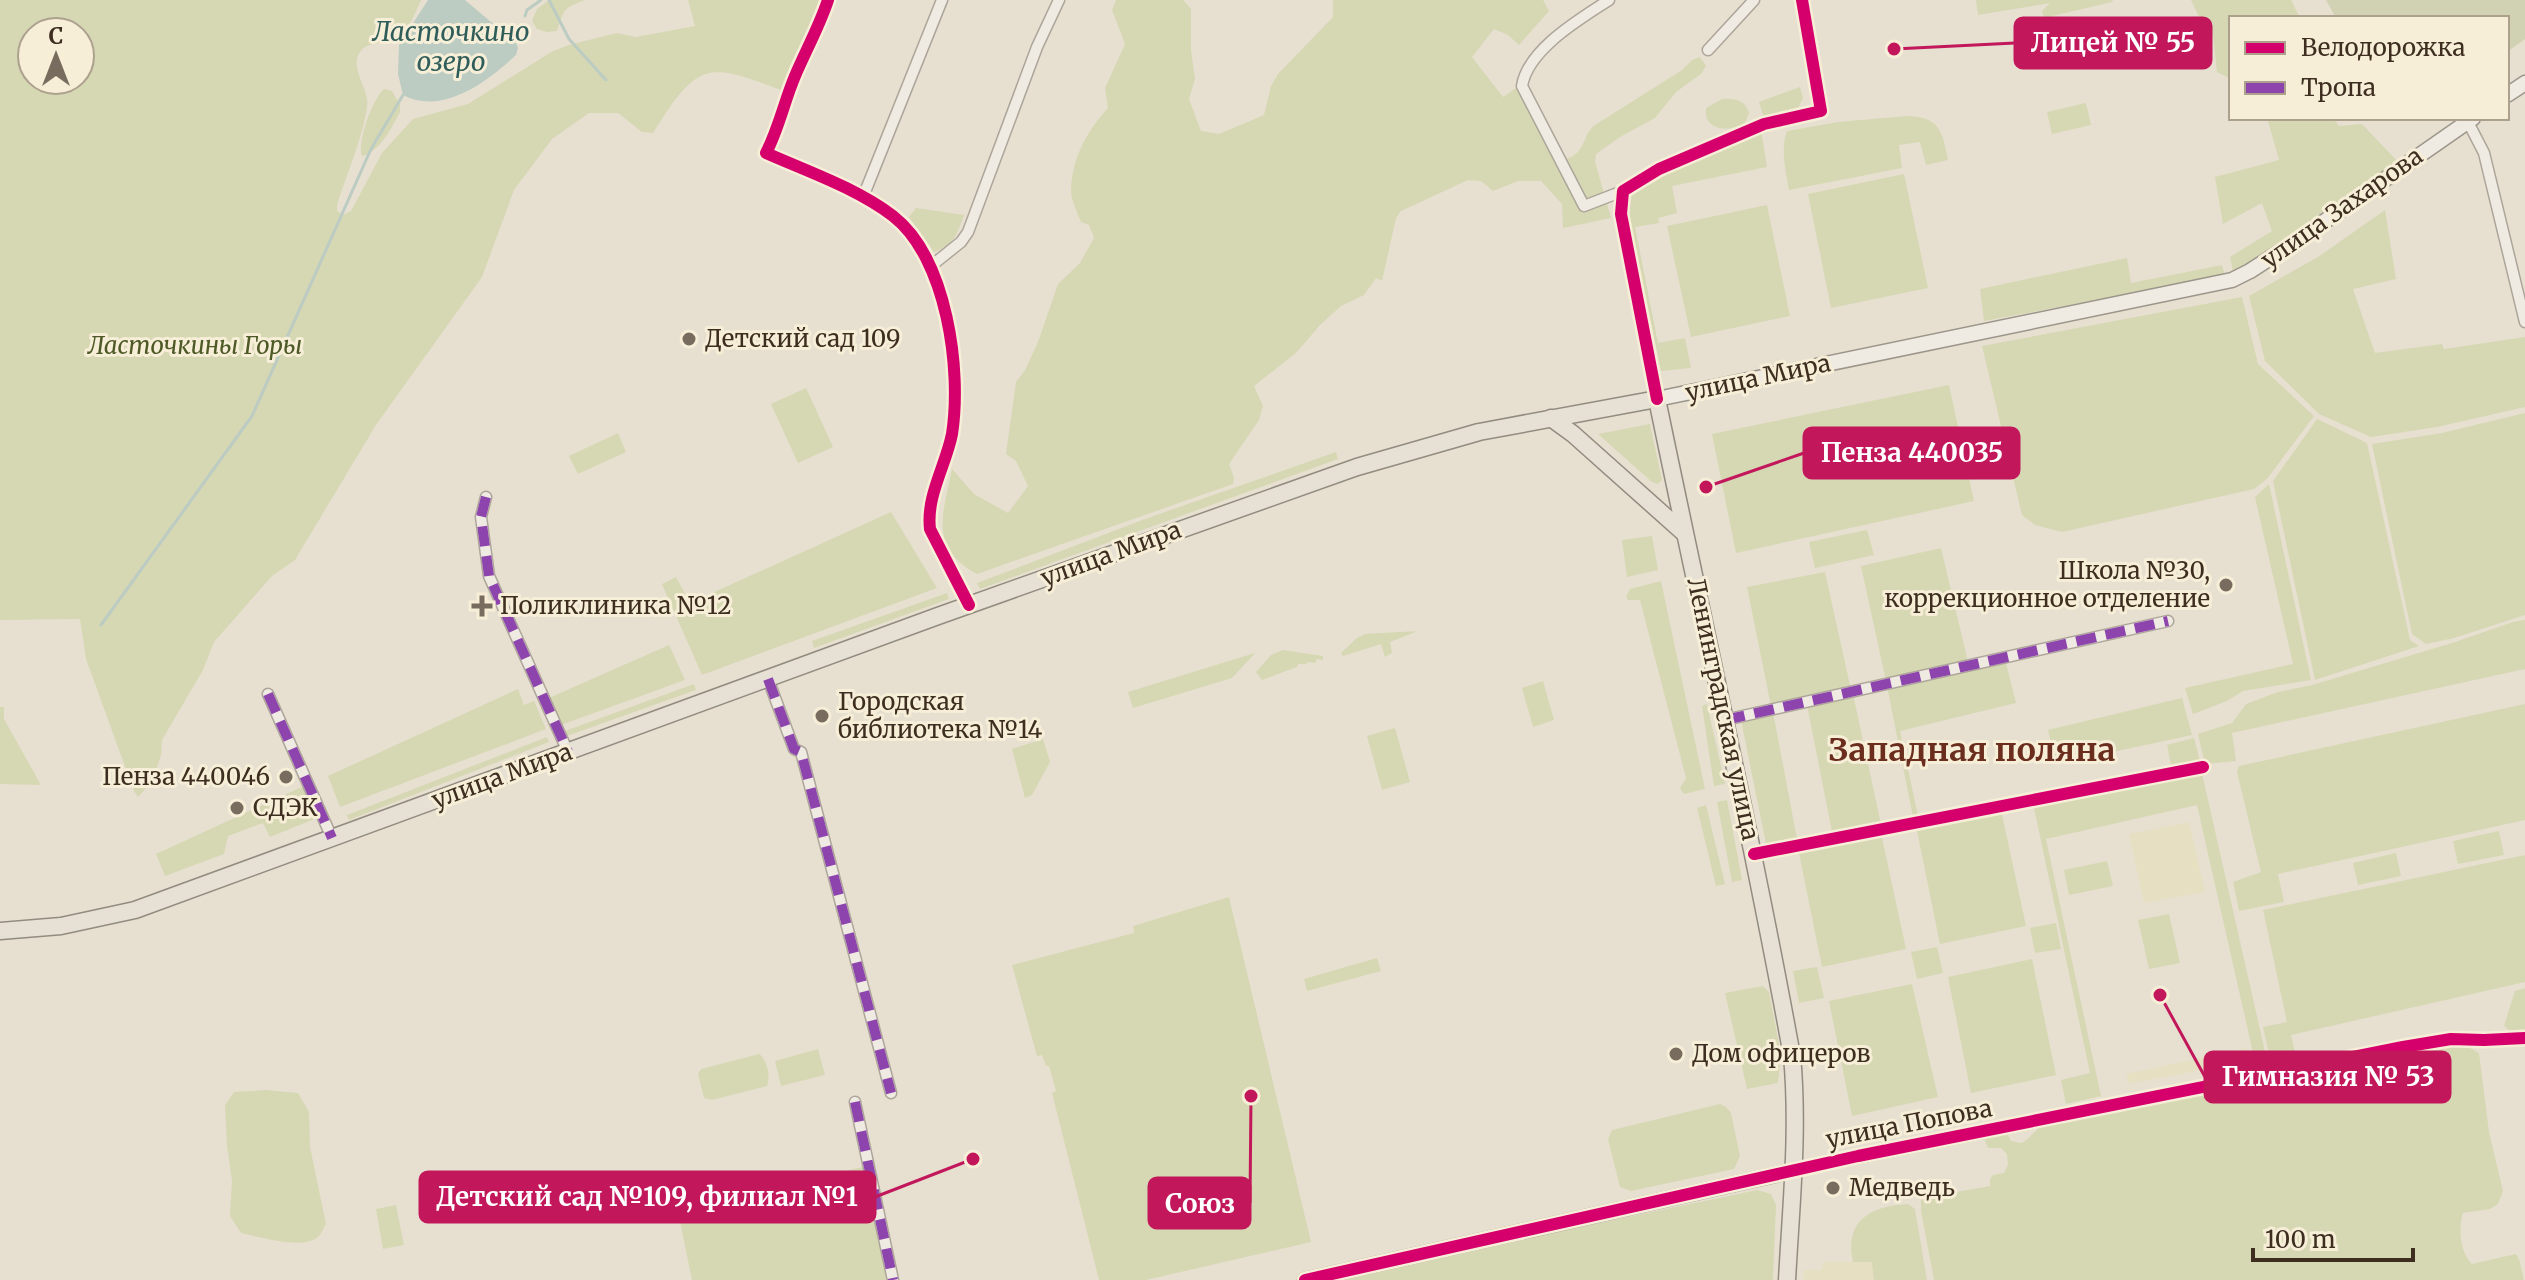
<svg xmlns="http://www.w3.org/2000/svg" width="2525" height="1280" font-family="Merriweather,serif">
<rect width="100%" height="100%" fill="#e7e0d1"/>
<g fill="#e6dfc2">
<path d="M2189,822L2205,892L2144,903L2129,834Z"/>
<path d="M2246,1048L2249,1061L2129,1084L2126,1074Z"/>
<path d="M1823,1262H1873L1874,1280H1803L1804,1270H1822Z"/>
</g>
<g fill="#d6d7b3" fill-rule="evenodd">
<path d="M0,0H421C416,11 409,30 399,37C388,45 368,40 360,52C350,66 365,84 367,99C370,119 344,182 337,205V211L343,215L351,211L382,153L413,119L468,104L553,51L569,45L617,33L636,37L695,26L688,0H827L789,93C709,63 700,57 653,133L642,132L618,113H589L552,139L514,190L482,277L376,425L295,560L272,576L214,642L203,670L162,740L161,755L153,780L138,797L134,791L86,659L80,619L0,620ZM32,32H80V80H32Z"/>
<path d="M549,0H585C562,9 565,8 557,31L547,32L537,29L532,21L537,9Z"/>
<path d="M1116,0H1183L1191,9V51L1195,79L1189,99L1201,131L1219,134L1264,115L1271,86L1278,74L1333,17V0H1543L1549,11L1519,45L1508,35L1494,29L1472,57L1503,97L1516,88C1521,95 1526,103 1530,110C1538,124 1548,171 1573,156C1585,149 1584,133 1595,125L1682,70L1692,60L1700,57L1706,66L1701,74L1676,92L1655,118L1620,137L1596,154L1595,162L1611,218L1563,228L1562,204L1541,181H1518L1493,191L1481,181L1468,180L1401,211L1396,218L1382,281L1376,278L1364,295L1341,306L1320,325L1296,353L1254,386L1263,406L1259,420L1229,464L1234,478L1233,484L977,574C928,547 943,515 952,469L974,494L1008,513L1028,486L1016,461L1006,454L1016,382L1025,370L1038,342L1058,284L1080,263L1094,238L1089,225L1081,222C1077,212 1071,200 1071,190C1072,158 1087,131 1108,108L1105,88L1125,44L1112,10Z"/>
<path d="M1976,0H2113L2112,2L2044,18L2042,11L2050,3L1978,15Z"/>
<path d="M2191,0H2291L2300,18H2231V79L2217,72L2213,36L2209,25L2199,17Z"/>
<path d="M1800,87L1803,98L1798,108L1764,118L1759,102Z"/>
<path d="M384,89L392,91L400,105V112C392,127 380,152 362,156C357,142 372,100 384,89Z"/>
<path d="M1722,99C1735,98 1745,100 1749,113L1745,123C1731,132 1703,132 1706,108Z"/>
<path d="M2086,103L2091,125L2052,134L2047,112Z"/>
<path d="M1906,116C1940,117 1942,130 1948,160L1926,165L1920,142L1899,145L1902,168L1789,190C1786,172 1780,149 1787,131L1838,122Z"/>
<path d="M2273,118H2333L2339,126L2362,124L2398,162L2234,275L2230,257L2272,231L2262,203L2223,224L2215,177L2279,160L2268,121Z"/>
<path d="M1761,130L1767,167L1672,186L1677,213L1658,218L1659,223L1635,227L1658,343L1685,338L1691,368L1661,371L1629,216C1630,207 1629,199 1634,191C1647,171 1735,141 1761,130Z"/>
<path d="M1904,174L1928,288L1831,308L1808,194Z"/>
<path d="M1767,205L1790,316L1691,337L1667,226Z"/>
<path d="M916,208L964,215C956,236 955,244 934,252L909,217Z"/>
<path d="M2385,210L2396,279L2353,289L2375,353L2442,344L2444,349L2525,337V407L2437,427L2371,437L2319,414L2265,361L2249,296L2318,257Z"/>
<path d="M2127,258L2131,283L2222,265L2225,276L1984,321L1980,289Z"/>
<path d="M2242,297L2258,364L2314,416L2267,479L2254,489L2062,532L2035,525L2022,515L1982,346Z"/>
<path d="M1949,385L1974,501L1736,553L1712,434Z"/>
<path d="M806,388L833,447L798,463L771,404Z"/>
<path d="M2525,413V615L2454,638L2426,644L2412,634L2372,444L2442,433Z"/>
<path d="M2317,419L2367,443L2410,640L2419,646L2315,680L2273,481Z"/>
<path d="M1650,424L1662,480L1658,484L1652,482L1598,434Z"/>
<path d="M618,433L626,452L578,474L569,456Z"/>
<path d="M1336,452L1338,459L980,589L977,583L1145,519Z"/>
<path d="M2269,484L2311,680L2243,691L2227,701L2193,714L2185,688L2293,664L2255,497Z"/>
<path d="M891,512L937,588L702,675L662,584L676,577L690,603Z"/>
<path d="M1867,530L1874,555L1815,568L1809,542Z"/>
<path d="M1652,536L1658,570L1627,577L1622,540Z"/>
<path d="M1941,548L1968,662L1886,681L1861,566Z"/>
<path d="M1825,572L1851,690L1771,706L1747,587Z"/>
<path d="M1661,581L1705,789L1684,794L1680,788L1686,778L1640,600H1628L1626,597L1630,589Z"/>
<path d="M947,593L949,599L814,648L812,641Z"/>
<path d="M2525,620V669L2232,733L2236,761L2205,764L2198,734L2232,723L2246,704L2278,692L2312,685L2452,643L2513,622Z"/>
<path d="M1418,631L1390,642L1392,653L1385,657L1381,644L1343,656L1341,653L1357,638L1365,634Z"/>
<path d="M669,645L685,680L561,725L549,698Z"/>
<path d="M1283,650L1323,656V660L1316,659V663L1307,662V664H1298L1297,667L1262,680L1256,672L1271,655Z"/>
<path d="M1255,653L1232,678L1133,708L1128,692Z"/>
<path d="M2005,659L2016,703L1900,731L1919,821L1914,822L1887,686Z"/>
<path d="M1543,681L1554,720L1533,727L1522,688Z"/>
<path d="M694,684L696,690L567,736L565,731Z"/>
<path d="M518,689L524,705L534,701L546,729L340,807L328,776Z"/>
<path d="M1853,694L1882,829L1833,837L1807,705Z"/>
<path d="M2182,698L2192,735L2056,764L2048,730Z"/>
<path d="M1707,704L1725,784L1714,786L1702,706Z"/>
<path d="M2525,704V820L2278,874L2284,902L2239,911L2233,882L2261,872L2237,772L2239,766Z"/>
<path d="M0,707H4V719L41,785L0,784Z"/>
<path d="M1773,712L1798,844L1767,849L1741,720Z"/>
<path d="M1395,728L1410,782L1382,790L1367,736Z"/>
<path d="M547,737L549,742L349,820L347,815Z"/>
<path d="M2194,738L2201,765L2172,770L2167,745Z"/>
<path d="M1043,739L1050,762L1032,795L1025,798L1012,749Z"/>
<path d="M2201,769L2268,1065L2256,1066L2197,805L2046,839L2101,1096L2066,1104L2061,1080L2090,1073L2033,803Z"/>
<path d="M304,786L317,818L270,837L263,823L228,836L224,854L165,876L156,854Z"/>
<path d="M1727,800L1742,880L1732,882L1717,802Z"/>
<path d="M1706,805L1725,884L1716,886L1697,808Z"/>
<path d="M2001,810L2026,926L1940,944L1916,826Z"/>
<path d="M2499,831L2504,855L2458,864L2453,841Z"/>
<path d="M1881,833L1906,949L1822,967L1798,848Z"/>
<path d="M2396,853L2401,876L2358,885L2353,863Z"/>
<path d="M2525,855V982L2291,1035L2296,1057L2271,1063L2263,1027L2287,1022L2263,910Z"/>
<path d="M2107,861L2113,886L2069,895L2064,870Z"/>
<path d="M1229,897L1311,1242L1146,1280H1099L1052,1093L1056,1091L1049,1066H1046L1042,1055L1037,1056L1012,965L1134,933L1133,926Z"/>
<path d="M2169,914L2180,963L2149,969L2138,920Z"/>
<path d="M2056,923L2061,949L2035,953L2030,928Z"/>
<path d="M1937,947L1943,973L1917,979L1911,952Z"/>
<path d="M1377,958L1381,971L1307,991L1304,979Z"/>
<path d="M2032,959L2056,1075L1971,1093L1948,977Z"/>
<path d="M1817,967L1824,998L1799,1003L1793,971Z"/>
<path d="M1912,984L1938,1097L1852,1116L1829,1001Z"/>
<path d="M1763,986L1769,992L1781,1055L1778,1083L1747,1089L1725,993Z"/>
<path d="M2525,988V1035L2516,1036L2504,1026L2515,991Z"/>
<path d="M2463,1044L2479,1053L2489,1132L2503,1191L2498,1204L2490,1209L2463,1213C2458,1228 2460,1253 2472,1264L2516,1254L2519,1259L2524,1280H1934L1921,1211V1200L1939,1195L1990,1186V1179L1993,1175L2004,1173L2008,1165L2007,1154L2001,1148H1988L1984,1138L1986,1134L2007,1133L2011,1141L2022,1143C2032,1137 2032,1132 2044,1125L2438,1047Z"/>
<path d="M818,1049L825,1075L781,1086L775,1061Z"/>
<path d="M759,1054C767,1059 771,1078 767,1086L712,1100L704,1098L698,1074L701,1069Z"/>
<path d="M266,1090L298,1093L309,1112L310,1147L326,1224C323,1228 322,1233 319,1236C305,1251 259,1237 241,1233L230,1216L232,1181L227,1146L225,1105L234,1092Z"/>
<path d="M1720,1104L1726,1107L1731,1113L1740,1156L1734,1169L1631,1191L1620,1187L1608,1139L1612,1130Z"/>
<path d="M863,1167L888,1280H692L677,1207Z"/>
<path d="M1757,1190L1771,1194L1776,1205L1773,1280H1326Z"/>
<path d="M1908,1204L1915,1209L1927,1280H1874L1872,1262H1853C1844,1221 1870,1206 1908,1204Z"/>
<path d="M396,1205L404,1245L383,1249L376,1209Z"/>
</g>
<path fill="#d1d1b3" d="M2326,0H2525V39L2507,52V18H2336Z"/>
<path fill="#bcccc2" d="M428,0H465L516,43L518,48L516,55C488,81 443,116 403,95L398,74L399,45Z"/>
<g fill="none" stroke-linecap="round" stroke-linejoin="round">
<g stroke="#bcccc2" stroke-width="3">
<path d="M549,0L569,39L606,80"/>
<path d="M525,16L527,10L541,0"/>
<path d="M101,625L252,416L371,149L403,95"/>
</g>
<g stroke="#ada599" stroke-width="13">
<g id="street">
<path d="M828,0C819,27 806,50 795,76C784,102 779,128 766,153C809,172 856,188 893,216C947,258 962,370 952,434C946,465 926,496 930,529L969,605"/>
<path d="M1609,0C1580,19 1528,49 1522,86L1584,206L1623,191"/>
<path d="M1708,50L1754,0"/>
<path d="M2468,122L2484,153L2525,322"/>
<path d="M863,197L942,0"/>
<path d="M931,266L961,242L968,232L1037,47L1059,0"/>
<path d="M1657,399L1621,214L1623,191L1659,169L1764,124L1821,111L1802,0"/>
<path d="M486,497L481,517L489,576L568,752"/>
<path d="M768,679L794,749L801,752L891,1093"/>
<path d="M268,694L332,838"/>
<path d="M1725,720L2168,621"/>
<path d="M1754,854L2203,767"/>
<path d="M855,1102L893,1280"/>
<path d="M1792,1171L2451,1039L2484,1040L2525,1038"/>
</g>
</g>
<g stroke="#9c958a" stroke-width="17">
<g id="secondary">
<path d="M2507,95L2525,83"/>
<path d="M1657,399L2232,280L2250,271L2295,242L2473,118"/>
<path d="M1305,1280L1792,1171"/>
</g>
</g>
<g stroke="#928b80" stroke-width="19">
<g id="primary">
<path d="M1551,418L1573,434L1684,533"/>
<path d="M0,931L61,926L135,910L938,616L1357,467L1479,432L1657,399C1702,618 1752,836 1792,1056C1799,1130 1791,1206 1787,1280"/>
</g>
</g>
<use href="#street" stroke="#efebe3" stroke-width="10"/>
<use href="#secondary" stroke="#efebe3" stroke-width="14"/>
<use href="#primary" stroke="#e6e1d4" stroke-width="16"/>
<g stroke="#8e44ad" stroke-width="10" stroke-dasharray="20 10" stroke-linecap="butt">
<path d="M486,497L481,517L489,576L568,752"/>
<path d="M768,679L794,749L801,752L891,1093"/>
<path d="M268,694L332,838"/>
<path d="M1725,720L2168,621"/>
<path d="M855,1102L893,1280"/>
</g>
<g stroke="#f7eed8" stroke-width="17">
<g id="cycleway">
<path d="M828,0C819,27 806,50 795,76C784,102 779,128 766,153C809,172 856,188 893,216C947,258 962,370 952,434C946,465 926,496 930,529L969,605"/>
<path d="M1657,399L1621,214L1623,191L1659,169L1764,124L1821,111L1802,0"/>
<path d="M1754,854L2203,767"/>
<path d="M1305,1280L1858,1156L2403,1047L2451,1039L2484,1040L2525,1038"/>
</g>
</g>
<use href="#cycleway" stroke="#d6006c" stroke-width="12"/>
</g>
<g fill="#786c5e" stroke="#f7eed8" stroke-width="3">
<circle cx="689" cy="339" r="8"/>
<circle cx="2226" cy="585" r="8"/>
<path d="M478 594h8v8h8v8h-8v8h-8v-8h-8v-8h8z"/>
<circle cx="822" cy="716" r="8"/>
<circle cx="286" cy="777" r="8"/>
<circle cx="237" cy="808" r="8"/>
<circle cx="1676" cy="1054" r="8"/>
<circle cx="1833" cy="1188" r="8"/>
</g>
<g text-anchor="middle" stroke-width="6" stroke-linejoin="round" paint-order="stroke">
<g font-size="24" fill="#3d2e20" stroke="#f7eed8">
<text transform="translate(2342 208) rotate(-35)" y="8">улица Захарова</text>
<text transform="translate(1758 378) rotate(-12)" y="8">улица Мира</text>
<text transform="translate(1111 554) rotate(-20)" y="8">улица Мира</text>
<text transform="translate(1723 709) rotate(78)" y="8">Ленинградская улица</text>
<text transform="translate(502 776) rotate(-20)" y="8">улица Мира</text>
<text transform="translate(1909 1124) rotate(-11)" y="8">улица Попова</text>
</g>
<g font-size="24" fill="#3d2e20" stroke="#f7eed8" text-anchor="start">
<text x="705" y="347">Детский сад 109</text>
<text x="2210" y="579" text-anchor="end">Школа №30,<tspan x="2210" dy="28">коррекционное отделение</tspan></text>
<text x="500" y="614">Поликлиника №12</text>
<text x="838" y="710">Городская<tspan x="838" dy="28">библиотека №14</tspan></text>
<text x="270" y="785" text-anchor="end">Пенза 440046</text>
<text x="253" y="816">СДЭК</text>
<text x="1692" y="1062">Дом офицеров</text>
<text x="1849" y="1196">Медведь</text>
</g>
<g font-size="24" font-style="italic" fill="#4d5a26" stroke="#f7eed8">
<text x="195" y="354">Ласточкины Горы</text>
</g>
<g font-size="26" font-style="italic" fill="#2f5d5a" stroke="#f7eed8">
<text x="451" y="41">Ласточкино<tspan x="451" dy="30">озеро</tspan></text>
</g>
<g font-size="32" font-weight="bold" fill="#6b2e1e" stroke="#f7eed8">
<text x="1972" y="761">Западная поляна</text>
</g>
</g>
<path fill="none" stroke="#c2185b" stroke-width="3" d="M1894 49L2015 43M1706 487L1804 453M2160 995L2205 1077M973 1159L875 1197M1251 1096L1250 1203"/>
<g fill="#c2185b" stroke="#f7eed8" stroke-width="3">
<circle cx="1894" cy="49" r="8"/>
<circle cx="1706" cy="487" r="8"/>
<circle cx="2160" cy="995" r="8"/>
<circle cx="973" cy="1159" r="8"/>
<circle cx="1251" cy="1096" r="8"/>
</g>
<g fill="#c2185b" stroke="#c2185b" stroke-width="3">
<rect x="2015" y="18" width="196" height="50" rx="8"/>
<rect x="1804" y="428" width="215" height="50" rx="8"/>
<rect x="2205" y="1052" width="245" height="50" rx="8"/>
<rect x="420" y="1172" width="455" height="50" rx="8"/>
<rect x="1149" y="1178" width="101" height="50" rx="8"/>
</g>
<g font-size="26" text-anchor="middle" font-weight="bold" fill="#fff">
<text x="2113" y="52">Лицей № 55</text>
<text x="1912" y="462">Пенза 440035</text>
<text x="2328" y="1086">Гимназия № 53</text>
<text x="647" y="1206">Детский сад №109, филиал №1</text>
<text x="1200" y="1213">Союз</text>
</g>
<rect x="2229" y="16" width="280" height="104" fill="#f7eed8" stroke="#ada18e" stroke-width="2"/>
<rect x="2245" y="42" width="40" height="12" fill="#d6006c" stroke="#ada18e" stroke-width="2"/>
<text x="2301" y="56" font-size="24" fill="#3d2e20">Велодорожка</text>
<rect x="2245" y="82" width="40" height="12" fill="#8e44ad" stroke="#ada18e" stroke-width="2"/>
<text x="2301" y="96" font-size="24" fill="#3d2e20">Тропа</text>
<g transform="translate(56 56)"><circle r="38" fill="#f7eed8" stroke="#ada18e" stroke-width="2"/>
<path d="M0-6L14 30L0 20L-14 30Z" fill="#786c5e"/>
<text y="-12" font-size="22" font-weight="bold" text-anchor="middle" fill="#3d2e20">С</text>
</g>
<path d="M2253 1248v12h160v-12" fill="none" stroke="#3d2e20" stroke-width="4"/>
<text x="2265" y="1248" font-size="24" fill="#3d2e20" stroke="#f7eed8" stroke-width="6" paint-order="stroke">100 m</text>
</svg>
